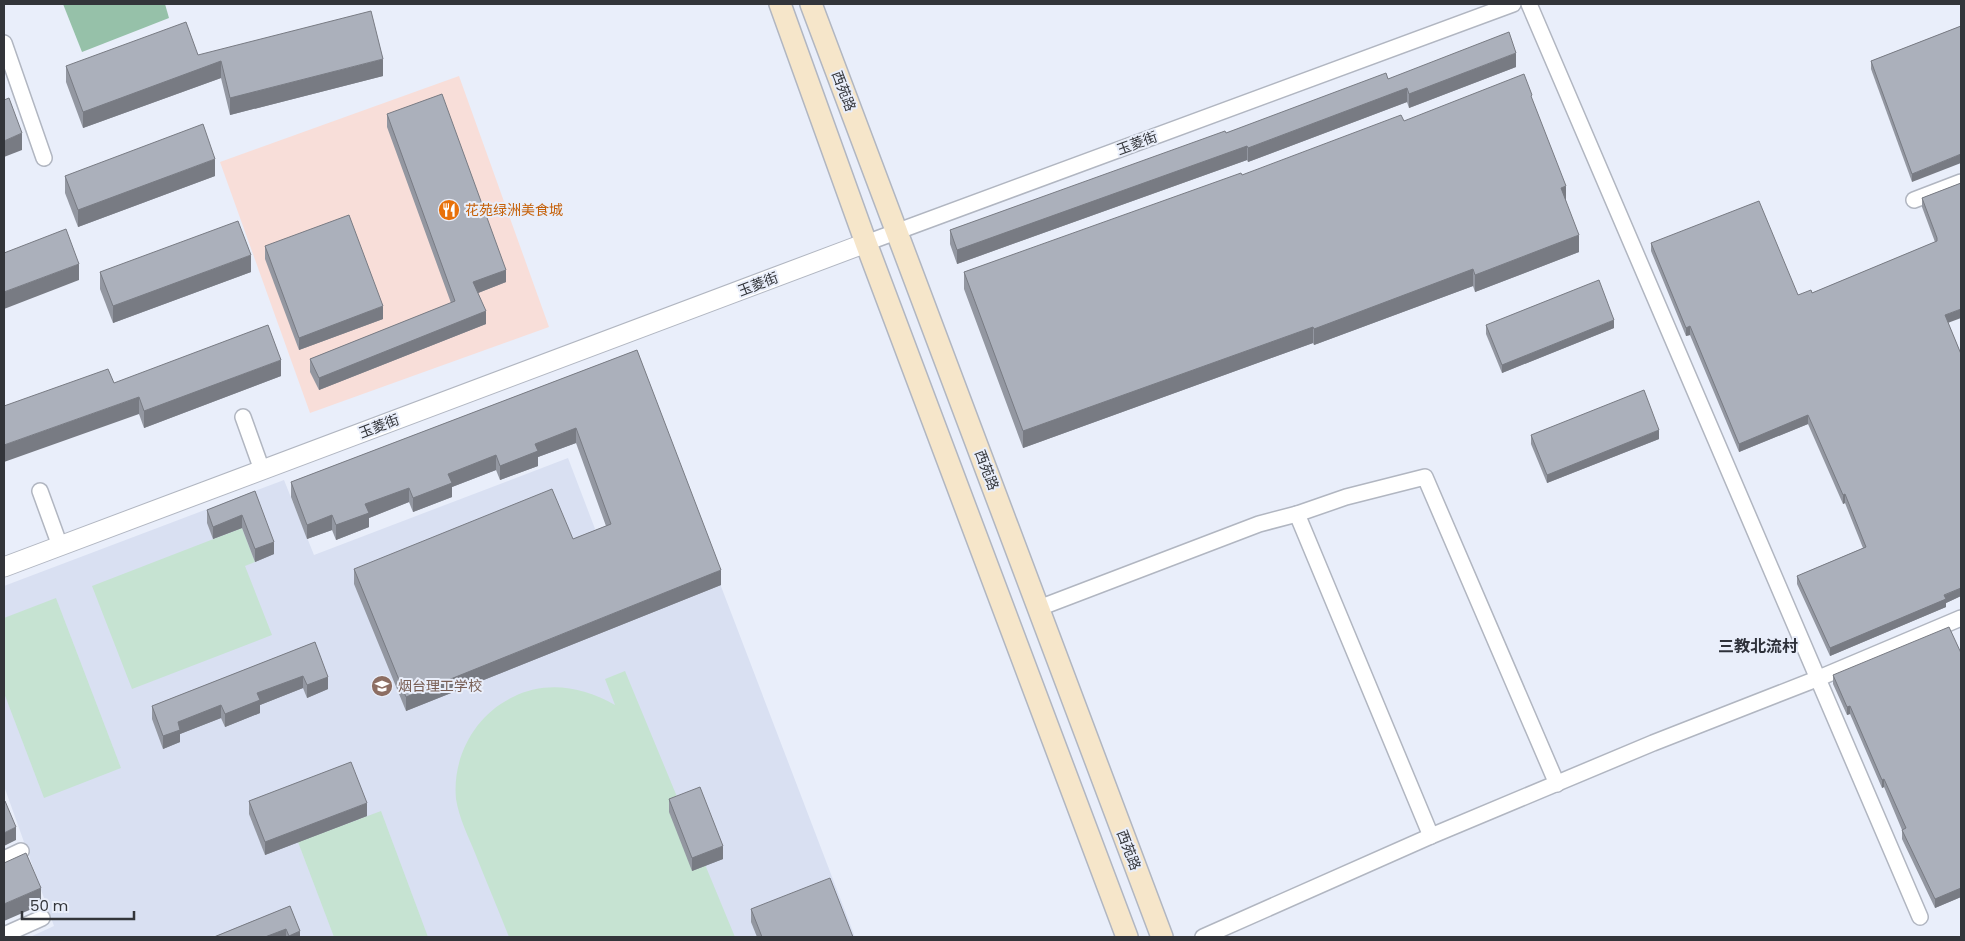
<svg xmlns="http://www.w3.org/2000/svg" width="1965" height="941" font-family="Poppins,'Noto Sans SC',sans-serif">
<rect width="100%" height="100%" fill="#e9eefa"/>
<path fill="#f8ded9" d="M459,76L549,327L310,413L220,162Z"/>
<path fill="#d9e0f2" d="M568,458L597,534L688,500L855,937H30L54,926L4,786V586L284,480L314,555Z"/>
<g fill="#c6e3d2">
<path d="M242,528L255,562L245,566L272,635L132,689L92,586Z"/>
<path d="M56,598L121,768L44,798L4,693V618Z"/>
<path d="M625,671L735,937H509C498,909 486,881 475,853C468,836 459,818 456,799C452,757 475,715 513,697C547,680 583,687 615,705L605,679Z"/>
<path d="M381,811L428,937H334L298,842Z"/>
</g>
<path fill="#96c1a9" d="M63,4H165L169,18L82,52Z"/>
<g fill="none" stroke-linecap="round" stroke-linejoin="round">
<g stroke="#b1b6c1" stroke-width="18">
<g id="minor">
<path d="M1529,4L1920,917"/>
<path d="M4,43L44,158"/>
<path d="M1914,200L1961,182"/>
<path d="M866,243L1513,4"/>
<path d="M243,417L262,470"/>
<path d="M40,491L60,546"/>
<path d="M1297,514L1431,836"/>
<path d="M1039,608L1259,524L1297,514L1346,497L1425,477L1557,784"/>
<path d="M4,859L21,851"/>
<path d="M4,935L42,918"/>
<path d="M1203,937L1431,836L1653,743L1819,678L1961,618"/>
</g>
</g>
<g stroke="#b1b6c1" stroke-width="21">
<path id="tertiary" d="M4,567L866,243"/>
</g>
<g stroke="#b1b6c1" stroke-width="24">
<g id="secondary">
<path d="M780,4L866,243L1127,937"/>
<path d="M811,4L1162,937"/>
</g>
</g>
<use href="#minor" stroke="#fff" stroke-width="15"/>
<use href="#tertiary" stroke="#fff" stroke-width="19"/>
<use href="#secondary" stroke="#f6e6ca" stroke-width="21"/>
</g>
<g fill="#9397a1">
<path d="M1961,26L1912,182L1871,69V61Z"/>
<path d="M198,55L383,76L230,115L221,78L83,128L66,82V66Z"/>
<path d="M1516,67L1409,108L1407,102L1248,162L1247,160L957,264L950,244V230L1226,133L1388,79Z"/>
<path d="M1532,100L1566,201L1579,252L1475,292L1473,286L1314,345L1313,343L1023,448L964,289V272L1404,121Z"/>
<path d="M387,114L506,282L478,293L486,324L319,390L310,372V359L451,303L387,127Z"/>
<path d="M65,176H215L78,227L65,193Z"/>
<path d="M1961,183L1948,323L1961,354V596L1946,603V607L1830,656L1797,584V576L1863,548L1845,503L1843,504L1808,424L1739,452L1690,335L1686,336L1651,251V243L1798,295L1812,293L1935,242L1922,207V198Z"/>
<path d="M265,246L383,319L299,350L265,259Z"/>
<path d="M100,272H251L113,323L100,289Z"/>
<path d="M1486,325L1614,328L1502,373L1486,334Z"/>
<path d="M637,350L721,585L406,711L354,584V569L573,539L606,526L576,443L538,457V466L500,480L496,470L452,487V497L413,512L409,502L369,518V527L336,540L332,530L307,539L291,497V482Z"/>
<path d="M281,376L144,428L139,414L114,383Z"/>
<path d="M1531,435L1659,439L1547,483L1531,444Z"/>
<path d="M255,491L274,554L255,562L242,528L213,539L207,523V510Z"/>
<path d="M315,642L328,689L307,698L303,688L260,705V713L225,727L221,718L180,734V742L163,749L152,719V706Z"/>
<path d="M1961,653V897L1935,908L1902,839V830L1884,787L1882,788L1850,714L1847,715L1833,684V675Z"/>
<path d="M669,799L723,859L692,871L669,812Z"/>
<path d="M249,801L367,816L265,855L249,814Z"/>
<path d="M290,906L300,937H214Z"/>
<path d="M751,909L853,937H757L751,922Z"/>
</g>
<g fill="#787b83">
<path d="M1516,53V67L1409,108V94Z"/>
<path d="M383,59V76L230,115V98Z"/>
<path d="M221,61V78L83,128V112Z"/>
<path d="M1407,88V102L1248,162V148Z"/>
<path d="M22,133V150L4,157V141Z"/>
<path d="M1247,146V160L957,264V250Z"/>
<path d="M1961,154V163L1912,182V174Z"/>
<path d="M215,159V176L78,227V210Z"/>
<path d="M1566,186V203L1561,188Z"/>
<path d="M1579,235V252L1475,292V275Z"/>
<path d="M251,255V272L113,323V306Z"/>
<path d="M79,264V280L4,309V292Z"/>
<path d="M1473,269V286L1314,345V329Z"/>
<path d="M506,270V282L473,295V282Z"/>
<path d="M383,306V319L299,350V338Z"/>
<path d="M1961,309V318L1945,324V315Z"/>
<path d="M486,311V324L319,390V378Z"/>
<path d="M1614,320V328L1502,373V365Z"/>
<path d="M1690,326V335L1686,336V328Z"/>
<path d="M1313,327V343L1023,448V431Z"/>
<path d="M281,360V376L144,428V411Z"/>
<path d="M139,397V414L4,462V445Z"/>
<path d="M1808,415V424L1739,452V444Z"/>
<path d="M576,428V443L538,457V466L500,480V466L535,444Z"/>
<path d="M1659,430V439L1547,483V475Z"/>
<path d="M496,455V470L452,487V497L413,512V498L448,474Z"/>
<path d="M409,488V502L369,518V527L336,540V525L365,504Z"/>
<path d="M1845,494V503L1843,504V495Z"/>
<path d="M242,515V528L213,539V527Z"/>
<path d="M332,515V530L307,539V525Z"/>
<path d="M274,542V554L255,562V549Z"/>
<path d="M721,570V585L406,711V697Z"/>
<path d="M1961,588V596L1946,603V607L1830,656V648Z"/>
<path d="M303,676V688L260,705V713L225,727V714L257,693Z"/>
<path d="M328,677V689L307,698V685Z"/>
<path d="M221,705V718L180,734V742L163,749V736L178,722Z"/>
<path d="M1850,706V714L1847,715V707Z"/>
<path d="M1884,779V787L1882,788V780Z"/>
<path d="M367,803V816L265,855V842Z"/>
<path d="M16,827V840L4,846V833Z"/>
<path d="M723,846V859L692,871V858Z"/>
<path d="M41,888V905L4,921V904Z"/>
<path d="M1961,888V897L1935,908V899Z"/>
<path d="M286,929V937H265Z"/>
<path d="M300,931V937H289V936Z"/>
</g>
<g fill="#abb0bb" stroke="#787b83">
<path d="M371,11L383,59L230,98L221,61L83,112L66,66L186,22L198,55Z"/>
<path d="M1961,26V154L1912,174L1871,61Z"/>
<path d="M1509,32L1516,53L1409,94L1407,88L1248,148L1247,146L957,250L950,230L1225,131L1226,133L1386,73L1388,79Z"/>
<path d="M1524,74L1532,95L1531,96L1566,186L1561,188L1579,235L1475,275L1473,269L1314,329L1313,327L1023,431L964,272L1241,173L1242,175L1401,115L1404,121Z"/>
<path d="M442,94L506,270L473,282L486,311L319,378L310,359L455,301L387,114Z"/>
<path d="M9,98L22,133L4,141V100Z"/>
<path d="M203,124L215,159L78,210L65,176Z"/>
<path d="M1961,183V309L1945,315L1961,354V588L1944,595L1946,599L1830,648L1797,576L1866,547L1845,494L1843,495L1808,415L1739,444L1690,326L1686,328L1651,243L1759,201L1798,295L1811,290L1812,293L1937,241V238L1922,198Z"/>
<path d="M349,215L383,306L299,338L265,246Z"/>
<path d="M238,221L251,255L113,306L100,272Z"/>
<path d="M66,229L79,264L4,292V253Z"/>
<path d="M1599,280L1614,320L1502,365L1486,325Z"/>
<path d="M268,325L281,360L144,411L139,397L4,445V406L108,369L114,383Z"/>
<path d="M637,350L721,570L406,697L354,569L552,489L573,539L611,524L576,428L535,444L538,451L500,466L496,455L448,474L452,483L413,498L409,488L365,504L369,513L336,525L332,515L307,525L291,482Z"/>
<path d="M1644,390L1659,430L1547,475L1531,435Z"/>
<path d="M255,491L274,542L255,549L242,515L213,527L207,510Z"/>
<path d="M1949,627L1961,653V888L1935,899L1902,830L1906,828L1884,779L1882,780L1850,706L1847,707L1833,675Z"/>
<path d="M315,642L328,677L307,685L303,676L257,693L260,700L225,714L221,705L178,722L180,730L163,736L152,706Z"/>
<path d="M351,762L367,803L265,842L249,801Z"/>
<path d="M700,787L723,846L692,858L669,799Z"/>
<path d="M4,801H5L16,827L4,833Z"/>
<path d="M26,853L41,888L4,904V863Z"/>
<path d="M830,878L853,937H762L751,909Z"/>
<path d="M290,906L300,931L289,936L286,929L265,937H214Z"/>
</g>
<defs>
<g id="restaurant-disc" transform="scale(1.125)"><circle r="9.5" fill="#e8710a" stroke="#e9eefa"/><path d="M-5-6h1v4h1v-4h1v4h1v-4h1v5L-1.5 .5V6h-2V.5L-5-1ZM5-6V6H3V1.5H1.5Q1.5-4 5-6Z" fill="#fff"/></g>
<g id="school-disc" transform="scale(1.125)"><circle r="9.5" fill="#8d6e63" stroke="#e9eefa"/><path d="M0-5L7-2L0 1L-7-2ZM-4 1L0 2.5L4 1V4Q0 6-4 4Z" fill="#fff"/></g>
</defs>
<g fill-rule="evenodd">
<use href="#restaurant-disc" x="449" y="210"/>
<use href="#school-disc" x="382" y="686"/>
</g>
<g text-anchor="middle" stroke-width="4" stroke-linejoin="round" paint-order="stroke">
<g font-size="14" fill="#33353a" stroke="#e9eefa">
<text transform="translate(844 91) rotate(69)" y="5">西苑路</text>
<text transform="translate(1137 143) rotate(-20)" y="5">玉菱街</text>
<text transform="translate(758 284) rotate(-21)" y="5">玉菱街</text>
<text transform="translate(379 426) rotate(-21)" y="5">玉菱街</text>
<text transform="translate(987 470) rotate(69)" y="5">西苑路</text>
<text transform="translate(1129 850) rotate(69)" y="5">西苑路</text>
</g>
<g font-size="14" fill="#c56008" stroke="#e9eefa" text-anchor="start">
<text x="465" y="215">花苑绿洲美食城</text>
</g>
<g font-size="14" fill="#785e54" stroke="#e9eefa" text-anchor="start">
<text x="398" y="691">烟台理工学校</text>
</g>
<g font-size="16" font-weight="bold" fill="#2e313a" stroke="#e9eefa">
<text x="1758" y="652">三教北流村</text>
</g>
</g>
<rect width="1965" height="941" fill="none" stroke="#33353a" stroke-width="10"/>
<path d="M22 911v8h112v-8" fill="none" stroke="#33353a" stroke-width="2.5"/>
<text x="30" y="911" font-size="15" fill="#33353a" stroke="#e9eefa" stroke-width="4" paint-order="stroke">50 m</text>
</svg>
